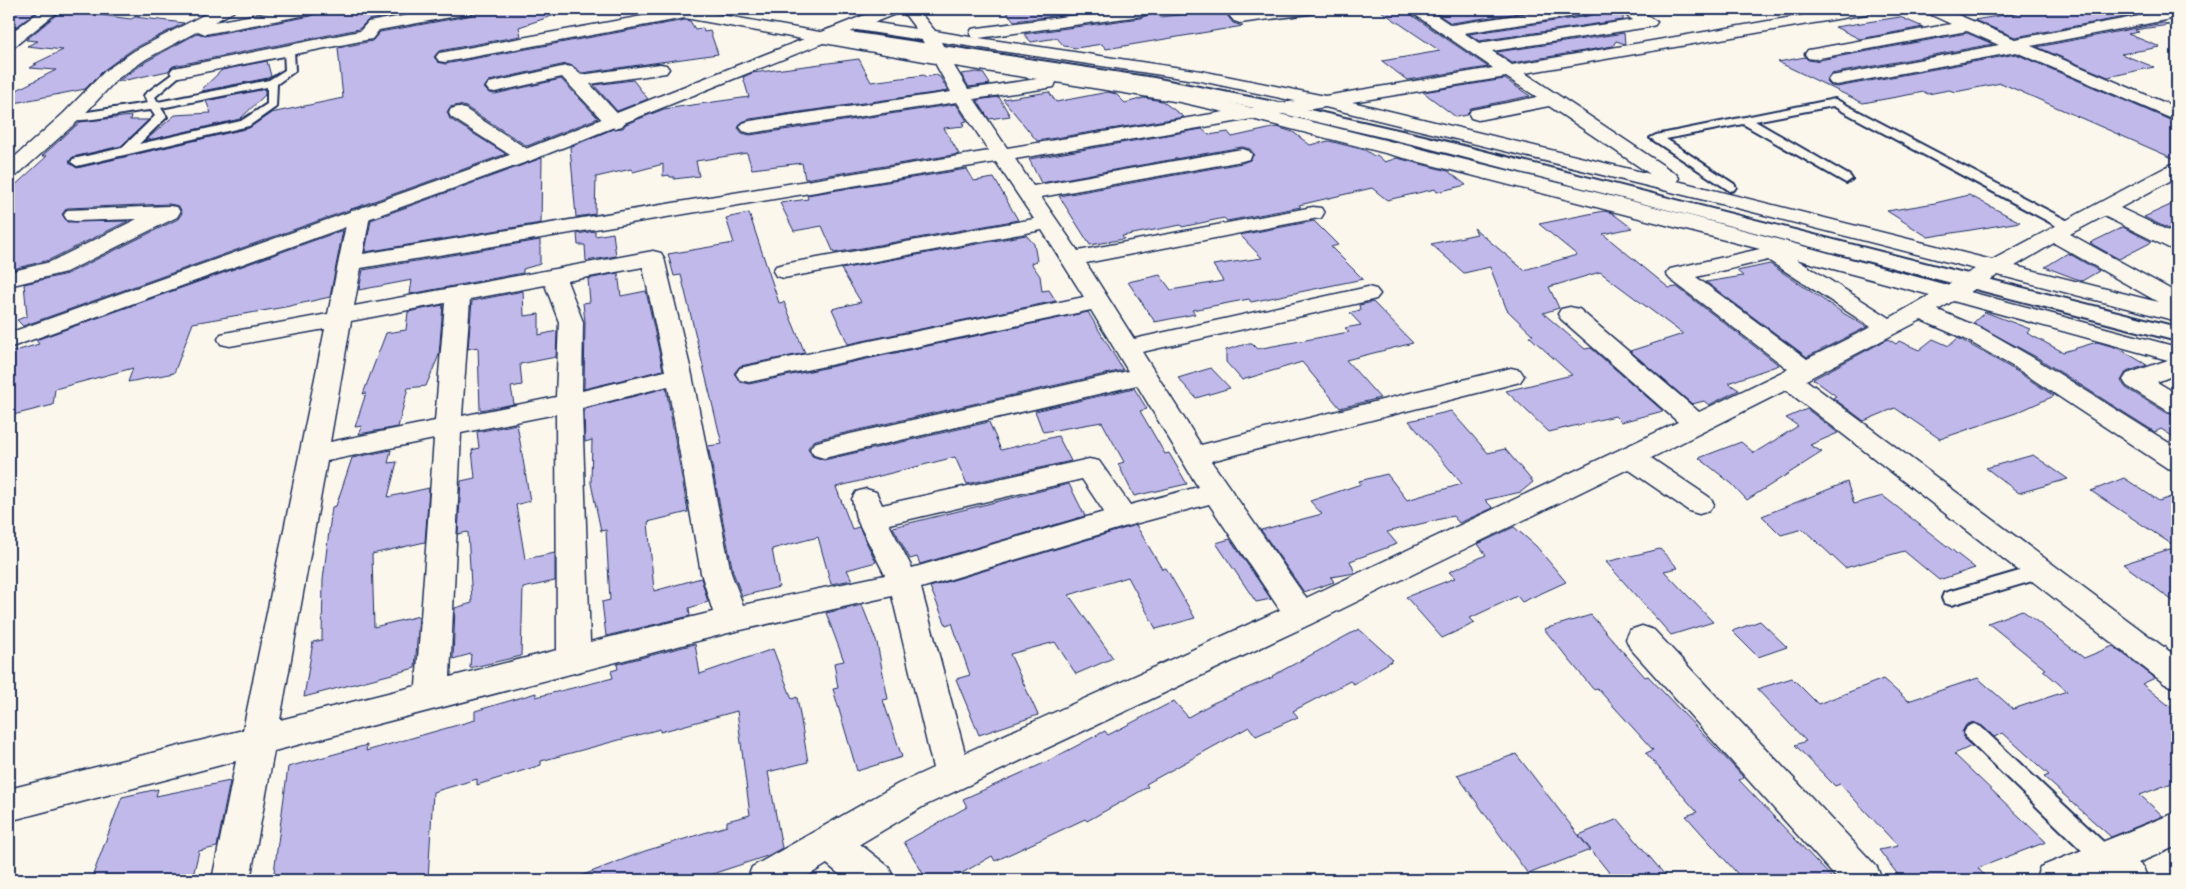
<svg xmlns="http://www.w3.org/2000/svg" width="2186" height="889" font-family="Caveat,sans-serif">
<rect width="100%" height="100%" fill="#fbf7ec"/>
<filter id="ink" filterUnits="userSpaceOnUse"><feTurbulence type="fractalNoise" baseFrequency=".02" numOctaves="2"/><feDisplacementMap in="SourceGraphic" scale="10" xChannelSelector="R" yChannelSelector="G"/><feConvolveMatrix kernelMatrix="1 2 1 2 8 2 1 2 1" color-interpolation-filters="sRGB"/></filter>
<g filter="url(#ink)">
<g fill="#c2b9eb" stroke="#1b2f5e">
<path d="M334,9H434L368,20L359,29L173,66L168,71L117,82L147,61L198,33L205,36L311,16L320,11Z"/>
<path d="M478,9H560L561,13L519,27L521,36L439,51L434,57L438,62L445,64L685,20L690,21L695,29L703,28L704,32L710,31L718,54L582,73L573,66L566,64L489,81L484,88L489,93L495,94L561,79L598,118L527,146L466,107L459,105L450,107L447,112L450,119L506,154L23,326L17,320L27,316L24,284L67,274L178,219L182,213L179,206L169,204L67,208L62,214L67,222L128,221L49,260L9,270V191L47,156H42L80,122L131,116L130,120H149L121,146L73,157L69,162L77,168L249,128L271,113L343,98L338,48L372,41L380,32L468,16L475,14Z"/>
<path d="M1004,9H1109L1014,21Z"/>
<path d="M1149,9H1159L1160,17L1231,9L1227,15L1233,23L1243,26L1106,49L1102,44L1076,48L1064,46L1057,38L1031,42L1024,34L1140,18L1148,15Z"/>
<path d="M1378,9H1407L1410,14L1488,67L1407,80L1382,61L1440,51Z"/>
<path d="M1430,9H1546L1451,23Z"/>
<path d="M1598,9H1617L1623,15V20L1479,41L1469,34L1588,16L1595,14Z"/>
<path d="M2040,9H2127L2141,14L2015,37L1974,20Z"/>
<path d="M62,10L131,19L135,17L184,23L133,49L104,70L85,89L9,104V94L56,70L30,68L37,64H34L63,50L27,46L38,41L26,40Z"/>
<path d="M9,11H38L9,32Z"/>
<path d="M1900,17L1923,27L1860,39L1835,27Z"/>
<path d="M2163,23L2169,25L2134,30L2139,32L2128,34L2160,47L2121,54L2154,67L2108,77L2037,47Z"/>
<path d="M1624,33L1625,44L1616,41L1613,46L1512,63L1497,52Z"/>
<path d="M1967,33L1993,44L1831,74L1826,81L1831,86L1837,87L2016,54L2177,123V160L2001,83L1955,92L1949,90L1928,94L1924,92L1863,103L1778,62L1805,57L1808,60L1814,61Z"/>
<path d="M859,59L871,82L924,75L925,77L936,75L940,77L948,91L750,119L742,122L738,128L742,133L750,135L956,104L967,121L963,122L964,126L944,128L959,154L805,179L802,163L752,169L747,153L696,161L699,176L674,179V177H670L669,175L663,176V164L633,172L631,169L596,177L595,214L576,217L570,147L613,129L623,128L626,124L664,109L749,97L743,77L752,73Z"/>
<path d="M267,61L271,76L268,78L202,91L201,90L222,70Z"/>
<path d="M977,72L983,73L990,84L969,87L961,74Z"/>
<path d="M1505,79L1530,96L1471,108L1467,115L1456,117L1423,92Z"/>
<path d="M633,80L648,99L617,111L594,85Z"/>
<path d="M265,89V95L240,119L145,141L175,115L211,113L206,101Z"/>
<path d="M1049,92L1056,102L1108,92L1116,94L1125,103L1144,98L1162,101L1184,117L1037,141L1003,99Z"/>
<path d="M999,97L1010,116L989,119L977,100Z"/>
<path d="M1277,127L1293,132L1310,145L1329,141L1365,150L1374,156L1377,155L1385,162L1397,158L1448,171L1466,185L1437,192L1435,189L1387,200L1372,188L1299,205L1301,207L1227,221L1224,218L1182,227L1181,225L1122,236L1124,239L1090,245L1059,196L1242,163L1250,160L1254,154L1250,149L1242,147L1041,183L1029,159L1202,129L1209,135L1228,132L1232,137Z"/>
<path d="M542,158L541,223L365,252L371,220Z"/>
<path d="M967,169L974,181L994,178L1018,220L834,253L822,226L794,231L780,203L808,199L807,195Z"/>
<path d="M1969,195L2020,222L1928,237L1887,211L1935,203Z"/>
<path d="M2177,202V229L2173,231L2144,217Z"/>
<path d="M1604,211L1612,213L1632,228L1603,234L1669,288L1677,287L1779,365L1728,383L1739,390L1709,405L1704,401L1692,404L1630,351L1683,334L1600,272L1549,287L1559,308L1543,313L1585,349L1591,348L1663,411L1621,422L1615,416L1549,432L1506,391L1572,375L1529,336L1533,335L1507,310L1490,267L1464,273L1431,244L1477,234L1474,228L1524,270L1577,255L1539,224Z"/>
<path d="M749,213L779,303L784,302L805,353L740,366L734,373L740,382L749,384L1088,312L1123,370L823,438L813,441L808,448L812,456L824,460L989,422L1001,450L1058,436L1071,461L967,484L955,457L836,487L852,529L859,527L876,562L847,570L852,580L831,584L818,537L772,549L779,587L742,596L733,572L708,446L722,444L681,275L674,276L668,254L734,243L726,218Z"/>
<path d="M1314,221L1338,245L1331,247L1363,279L1251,302L1249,299L1192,310L1195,314L1155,322L1128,282L1160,275L1171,290L1223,281L1213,265L1262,258L1240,235Z"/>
<path d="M2123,227L2152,242L2119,259L2090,243Z"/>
<path d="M343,230L330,297L285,307L193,323L174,373L128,382L133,368L55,389L53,405L9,416V353L39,344L36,340Z"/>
<path d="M595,231V236L613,233L616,256L586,261L585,245H578L577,234Z"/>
<path d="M1026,235L1034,244L1037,261L1031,263L1040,276L1042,291L1049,290L1056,301L848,344L832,309L861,302L841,269Z"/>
<path d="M540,240V264L523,269V273L410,294L412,280L359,290L363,270Z"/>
<path d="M2068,253L2099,271L2082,281L2045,267Z"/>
<path d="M1770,264L1843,313L1867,327L1807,357L1706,282L1743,276L1737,271Z"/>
<path d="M618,273L621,296L646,291L663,370L584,389L585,322L583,303L590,302L588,279Z"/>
<path d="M523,291L524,316L539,314V335L557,331L556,357L520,364L522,385L511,387L514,404L480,410L478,347L468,349L472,301Z"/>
<path d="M1373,302L1413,343L1346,360L1380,398L1340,408L1302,362L1242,380L1226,362V350L1246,344H1252L1257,349L1349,332L1345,328L1361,325L1350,313L1360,310L1359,305Z"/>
<path d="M443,305L439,355L426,386L408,388L398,427L359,434L362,426L355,427L366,393L363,394L386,333L406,330L408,312Z"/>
<path d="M1985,312L2030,329L2027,333L2063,352L2097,342L2118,348L2147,365L2126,372L2121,381L2126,388L2167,413L2177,415V439L2161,429L2155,432L2038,358L1973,323Z"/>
<path d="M1958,338L2018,372L2054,396L2016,413L1940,439L1895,408L1864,421L1833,398L1836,396L1813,379L1888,339L1896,344L1899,341L1919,350L1933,339L1949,346Z"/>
<path d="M1211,368L1230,388L1196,398L1178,378Z"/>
<path d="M666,388L688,512L648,522L654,591L701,578L708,602L689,608L690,616L606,636L602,602L610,600L606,530L601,531L591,483L592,440L585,442L584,409Z"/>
<path d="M1134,388L1147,409L1140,411L1165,454L1169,453L1187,484L1134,496L1118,464L1124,462L1102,422L1043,432L1035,411Z"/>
<path d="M1807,409L1838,433L1810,445L1822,452L1747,500L1732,484L1699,458L1741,442L1754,453L1798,426L1786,418Z"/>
<path d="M1451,411L1488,453L1505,449L1533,482L1521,492L1485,500L1493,508L1459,523L1453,516L1387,532L1397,544L1350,561L1355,573L1331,577L1334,582L1304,592L1261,530L1322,514L1310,501L1361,484L1359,481L1387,474L1407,500L1462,484L1409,421Z"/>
<path d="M517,424L530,501L516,505L525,559L555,553V581L523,588L521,656L470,668L471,654L453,659L455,608L472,603L468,532L458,534L461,481L475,478L472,450L479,448L477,432Z"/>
<path d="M391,450L388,463L397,462L388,497L429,488L425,542L372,554L374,627L419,616L415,668L304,697L313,642L322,640L323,580L332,507L336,506L352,458Z"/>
<path d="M2033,455L2068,479L2019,493L1986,468Z"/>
<path d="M2124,478L2159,501L2177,495V604L2123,564L2176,547L2091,491Z"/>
<path d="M1847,482L1854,504L1883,496L1975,568L1939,580L1904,551L1845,568L1803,529L1781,535L1762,516Z"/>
<path d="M1069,484L1085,516L920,564L917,557L910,559L893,527Z"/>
<path d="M1136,525L1162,569L1166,568L1195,618L1156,629L1128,577L1069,595L1113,658L1076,674L1055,642L1010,654L1038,715L979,735L956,679L970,675L952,623L946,625L930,587Z"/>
<path d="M1514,527L1536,546L1566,582L1522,602L1517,596L1470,618L1475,623L1442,638L1406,597L1455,578L1449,572L1486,555L1478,544Z"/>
<path d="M1230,539L1271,599L1256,602L1216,543Z"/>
<path d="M1660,549L1678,568L1664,571L1713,622L1671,635L1606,562Z"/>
<path d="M862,605L877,643L888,699L883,700L902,757L857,771L833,689L838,688L834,663L844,661L826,613Z"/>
<path d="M2022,610L2084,658L2113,646L2155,678L2142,684L2177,712V781L2140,795L2163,816L2111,837L2044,777L2049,775L2003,733L1994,737L1982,726L1973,722L1966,725L1962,732L1965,740L1972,746L1954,754L2046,842L1978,868L1988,880H1902L1879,850L1898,846L1840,784L1835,786L1795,745L1806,741L1757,689L1792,678L1818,704L1883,679L1908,701L1978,678L2013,709L2067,691L2043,670L2045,669L1988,623Z"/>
<path d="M1591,615L1645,677L1648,676L1734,767L1744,778L1739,780L1834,880H1743L1686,816L1697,812L1646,753L1653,750L1597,688L1593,689L1544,629Z"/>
<path d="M1760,621L1787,647L1758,657L1732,631Z"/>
<path d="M1359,629L1393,660L1354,684L1350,681L1293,711L1298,717L1256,736L1249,727L1146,784L1148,787L1087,821L1085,819L995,861L992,856L950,880H927L904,842L967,807L963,799L1042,764L1105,731L1108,735L1174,701L1188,717L1213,703L1273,677L1272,676Z"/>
<path d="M695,644L700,674L773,649L792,699L797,697L808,762L768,772L782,848L767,856L694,880H574L573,879L645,851L727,826V821L750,815L737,711L660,732V729L541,761V765L477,785V779L433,792L428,880H273L288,767L367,745L366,751L475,720V711L536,693V697L613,678L611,671L618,669L617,664Z"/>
<path d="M1516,754L1590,850L1528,874L1457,775Z"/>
<path d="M230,781L217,847L199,851L192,880H91L122,797L158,789L156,796Z"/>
<path d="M1618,819L1669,880H1615L1579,835Z"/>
</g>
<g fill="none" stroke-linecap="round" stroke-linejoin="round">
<g stroke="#1b2f5e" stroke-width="4">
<g id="service">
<path d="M289,47L294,50L295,71L277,84L276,107L249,126L77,166L71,162L73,159L122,148L155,116L151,110C129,111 85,124 67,119L65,117L67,115L148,103L144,96L145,94L179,69L184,72L155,97L158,102L269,80L285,70L284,50ZM267,87V104L241,121L139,144L167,117L161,108Z"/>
<path d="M1835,99L2074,224L2075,227L2074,230H2064L1833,106L1755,121L1850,176L1852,179L1846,183L1743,124L1666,139L1734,184L1736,187L1734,190L1730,191L1650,138L1656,135Z"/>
<path d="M2040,565L2046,567L2049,572L2046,577L1951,605L1944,603L1942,598L1944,593Z"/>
<path d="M1974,724L1981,727L2114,852L2117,859L2114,866L2106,869L2098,866L1967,739L1964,733L1967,727Z"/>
</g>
</g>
<g stroke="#1b2f5e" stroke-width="4">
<path id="pedestrian" d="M830,29L1154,78L1279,103L1424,136L2177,327V341L1416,145L1279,113L1154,88L825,37L822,34L825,31Z"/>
</g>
<g stroke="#1b2f5e" stroke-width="3">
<g id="minor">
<path d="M215,9H235L233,12L214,22L287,9H319L317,12L311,14L205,34L198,31L146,59L117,79L78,121L16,176L9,178V162L64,113L105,71L134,51Z"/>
<path d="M443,9H476L474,12L468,14L379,30L372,39L366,40L179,77L173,76L170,72L173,68L179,67L360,31L368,22L374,21Z"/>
<path d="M653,9H687L929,51L922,40L857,30L851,29L849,25L851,21L857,20L916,29L901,9H917L935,31L976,38L972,37L970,33L972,29L978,28L1121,9H1147L1148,11L1146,14L1140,16L979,38L1201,71L1325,96L1493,68L1411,12L1409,9H1427L1451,25L1557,9H1596L1594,12L1588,14L1464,33L1479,43L1633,20L1621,12L1619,9H1638L1657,22L1655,25L1649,27L1492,51L1512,65L1839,9H1874L1872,12L1866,14L1525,73L1676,174L1679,178L1677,181L1992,260L2170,165L2177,163V177L2120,208L2177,235V250L2169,248L2104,216L2070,234L2177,293V321L1998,275L1970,292L2177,347V374L2157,382L2177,394V413L2168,411L2127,386L2123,380L2127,374L2168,360L1953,301L1938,310L1983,329L2037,360L2177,448V470L2167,468L2019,370L1965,339L1921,320L1806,380L2177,657V688L2165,684L1786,390L1651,458L1709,497L1714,504L1709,511L1699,514L1689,511L1628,469L1311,624L924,806L860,844L889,867L894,880H846L827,864L801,880H747L752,867L898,784L933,768L892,596L732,632L274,751L250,880H212L236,761L9,821V789L243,730L325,329L230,346L221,344L218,339L221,334L230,332L328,314L348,215L351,210L359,209L367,210L370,215L363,254L989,151L957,102L750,133L743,131L740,127L743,123L750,121L951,92L935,63L685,18L445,62L439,61L436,57L439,53L445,52L659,13ZM941,42L1201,81L1295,101L1252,108L1180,90L948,55ZM954,66L1037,79L968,89ZM1506,77L1537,97L1471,110L1469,114L1471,118L1478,120L1549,106L1650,174L1352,102ZM1056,82L1180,102L1224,112L1007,148L974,99L1048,88L1054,87ZM1325,107L1749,211L1975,269L1947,285L1691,216L1280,114ZM1252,119L1760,249L1670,269L1666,274L1670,279L1788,369L1699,412L1579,309L1570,307L1561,309L1558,314L1561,319L1678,422L1306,598L1211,461L1520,382L1524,376L1520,370L1511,368L1201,445L1142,352L1368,301L1376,299L1380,294L1376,289L1368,287L1134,339L1086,263L1313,219L1321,218L1324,213L1321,208L1313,207L1078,251L1041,197L1242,161L1249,159L1252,155L1249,151L1242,149L1033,186L1015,159ZM996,162L1034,219L784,264L776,266L773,271L776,276L784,278L1042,230L1084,297L749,366L740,368L736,374L740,380L749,382L1091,310L1128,371L824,440L814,443L810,449L814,455L824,458L1137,385L1198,487L1130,505L1099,461L1089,459L882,505L876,492L866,489L856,492L852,499L856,518L885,575L743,605L731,573L692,375L664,258L661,253L653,251L354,306L361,268ZM2054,243L2158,302L2015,266ZM1796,259L1930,295L1890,318ZM1768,260L1871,327L1807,359L1696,277ZM643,267L665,371L582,391L583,322L567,281ZM545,285L559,322L556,397L462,416L470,299ZM445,303L435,421L330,442L351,321ZM668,386L701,573L713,612L590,642L582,408ZM556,414L557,650L450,677L461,433ZM434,439L416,686L280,720L327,461ZM1082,479L1104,512L912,568L889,524ZM1209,504L1280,610L965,753L921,588L1127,526Z"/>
<path d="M1236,9L1244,13L1274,9H1317L1315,12L1309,14L1240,23L1234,21L1228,14L1230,11Z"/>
<path d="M1923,9H1944L2015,39L2177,9V18L2031,46L2177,108V121L2016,52L1837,85L1831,84L1828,80L1831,76L1837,75L1999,45L1967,31L1814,59L1808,58L1805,54L1808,50L1814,49L1951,24L1925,12Z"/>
<path d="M660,64L666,65L669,69L666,73L590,84L625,122L622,126L615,128L608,126L562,77L495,92L489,91L486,87L489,83L566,66L572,67L581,75Z"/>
<path d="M458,107L465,109L532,152L535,156L532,160L525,162L518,160L451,117L449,113L451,109Z"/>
<path d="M169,206L177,207L180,212L177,217L66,272L9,286V272L50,262L137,219L75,221L67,220L64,215L67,210Z"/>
<path d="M1642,626L1654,630L1877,867L1882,880H1838L1630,648L1626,639L1630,630Z"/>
<path d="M2177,812V846L2138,863L2143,867L2148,880H2035L2040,867Z"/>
</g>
</g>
<g stroke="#1b2f5e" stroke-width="3">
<g id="tertiary">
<path d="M43,9H61L15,46L9,47V34Z"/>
<path d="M880,9H902L900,12L532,160L9,348V333L518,152Z"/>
</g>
</g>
<use href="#service" fill="#fbf7ec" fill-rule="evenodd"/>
<use href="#pedestrian" fill="#fbf7ec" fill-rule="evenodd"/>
<use href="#minor" fill="#fbf7ec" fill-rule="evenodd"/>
<use href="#tertiary" fill="#fbf7ec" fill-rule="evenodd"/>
</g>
</g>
<rect width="2186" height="889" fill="none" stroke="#fbf7ec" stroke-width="30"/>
<rect x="15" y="15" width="2156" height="859" fill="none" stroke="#1b2f5e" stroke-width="2" filter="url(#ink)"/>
</svg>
